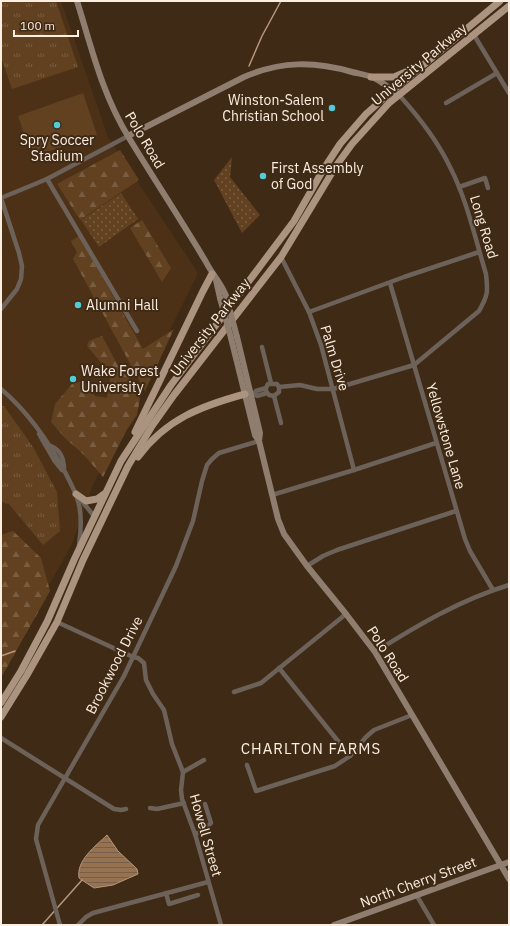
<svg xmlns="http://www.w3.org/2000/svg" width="510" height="926" font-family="'IBM Plex Sans',sans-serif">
<defs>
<pattern id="grass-dots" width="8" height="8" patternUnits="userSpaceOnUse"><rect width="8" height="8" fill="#624121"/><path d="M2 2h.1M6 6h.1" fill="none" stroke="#795d41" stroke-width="1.8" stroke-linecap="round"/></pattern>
<pattern id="forest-firs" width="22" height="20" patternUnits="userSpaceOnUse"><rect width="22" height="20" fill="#624121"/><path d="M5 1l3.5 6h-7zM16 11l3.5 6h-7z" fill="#795d41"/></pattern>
<pattern id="park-tufts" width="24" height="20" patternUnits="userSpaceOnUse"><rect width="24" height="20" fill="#624121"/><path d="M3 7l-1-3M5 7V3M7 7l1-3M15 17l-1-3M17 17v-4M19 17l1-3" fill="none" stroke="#795d41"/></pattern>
<pattern id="water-rules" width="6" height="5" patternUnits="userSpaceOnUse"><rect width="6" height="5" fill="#967250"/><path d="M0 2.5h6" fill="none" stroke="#755f4b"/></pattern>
</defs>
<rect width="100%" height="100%" fill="#3f2a16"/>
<path fill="#4c3117" d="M1,1H61L108,137L198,273L93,485L72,544L1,670Z"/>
<g fill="url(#grass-dots)">
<path d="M232,157L230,177L260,215L242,233L214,180Z"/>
<path d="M121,193L138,219L99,247L81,220Z"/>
</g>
<g fill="url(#forest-firs)">
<path d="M120,150L139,180L80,220L57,184Z"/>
<path d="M142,220L171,268L162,282L130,228Z"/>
<path d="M79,236L143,349L174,329L145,391L73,259L77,252L71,241Z"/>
<path d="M102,336L121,371L129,378L140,399L137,415L126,431L103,477L84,455L64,437L51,422L55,404L72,384L83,381L95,396L107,398L110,378L108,371L87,346L89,341Z"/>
<path d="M13,531L41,558L50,591L1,678V535Z"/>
</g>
<g fill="url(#park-tufts)">
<path d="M1,1H56L78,67L12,89L1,57Z"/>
<path d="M1,406H4L33,447L57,492L60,531L43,545L9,504L4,503L1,500Z"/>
</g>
<path fill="#624121" d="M83,93L97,135L32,157L18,116Z"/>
<path fill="url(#water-rules)" stroke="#b5977c" d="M107,835L118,851L137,869L138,874L113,885L94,888L79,878C76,860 96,846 107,835Z"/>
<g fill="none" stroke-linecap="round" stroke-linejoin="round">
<g stroke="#b5977c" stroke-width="1.5">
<path d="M249,66L262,36L281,1"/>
<path d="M1,656L15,651"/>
<path d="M42,925L82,880"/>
</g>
<g stroke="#6d6259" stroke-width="4.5">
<path d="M474,35L509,93"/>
<path d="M446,103L497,73"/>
<path d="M47,179L137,331"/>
<path d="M459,187L485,178L488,188"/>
<path d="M1,198L47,179L128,136"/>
<path d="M1,198L19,253L22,266L21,279L17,289L1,309"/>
<path d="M281,257L309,312L321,345L354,470"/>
<path d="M390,283L465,539L470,551L493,590"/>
<path d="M309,312L404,277L479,252"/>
<path d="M262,347L271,383"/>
<path d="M279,387L300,385L317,389H333L414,365L479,311C488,295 488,292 486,274C475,238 467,200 450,167C437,140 419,117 399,95"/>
<path d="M1,389C28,412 49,442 66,474C71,484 77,494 79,505C82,518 81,531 79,545"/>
<path d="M252,394H254L257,396L267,393"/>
<path d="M254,394L256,391L266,388L268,384H277L279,387V392L274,396L269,395L266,391V388"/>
<path d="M274,396L281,423"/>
<path d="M39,434L54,460L62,470"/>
<path d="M51,446C60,450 64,459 64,469"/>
<path d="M272,495L354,470L436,443"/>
<path d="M81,500L94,516"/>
<path d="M307,566L323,556L337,550L456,511"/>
<path d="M57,622L133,657L138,658L144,663L146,680L153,694L164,710L172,744L183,772L181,790L182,799L195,834L221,925"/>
<path d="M375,652C418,625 460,600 509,585"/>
<path d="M279,668L350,756"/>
<path d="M234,692L261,683L346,614"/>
<path d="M1,738L114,809L121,810L126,809"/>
<path d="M247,765L256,791L335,766L350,756L366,737L374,730L412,715"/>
<path d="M183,772L204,760"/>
<path d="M150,808L157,809L184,803"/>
<path d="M195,834L203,831L211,823L205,804"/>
<path d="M166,893L169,904L198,895"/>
<path d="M417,896L434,925"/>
<path d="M60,925L36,839L38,825L124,676L176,566L193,521L202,481L207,465L212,459L219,453L259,441"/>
<path d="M78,925L86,917L93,913L208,882"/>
</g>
<g stroke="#8f7e6f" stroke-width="6">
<path d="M77,1C92,49 102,94 129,138C154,179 181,220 206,262C212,274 222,284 226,296"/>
<path d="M128,136L244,77C281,61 314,61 352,72C360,74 369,75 376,79C384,83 391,90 399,95"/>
<path d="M216,280L220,298"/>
<path d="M237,337L260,433L259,441"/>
<path d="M231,338L255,435L259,441L278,519L284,534L307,566L346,614L375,652L509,879"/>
<path d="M334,925L509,862"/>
</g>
<g stroke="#aa9480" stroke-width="7">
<path d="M371,77H394L415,68"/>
<path d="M135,432L203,291L212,274"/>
<path d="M138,457C166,419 201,406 245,394"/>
<path d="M76,494L86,501L97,499L104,494"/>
<path d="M1,703L21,671L47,622L74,560L121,461L171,385L294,221L323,170L340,144L366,114L392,91L500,1"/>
<path d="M1,717L27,675L57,622L83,560L128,466L152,426L174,395L281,257L336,166L352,144L389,103L509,6"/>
</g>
<g stroke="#8f7e6f" stroke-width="6">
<path d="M226,296L237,337"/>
<path d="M220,298L231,338"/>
</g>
</g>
<g fill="#51ccd5" stroke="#3f2a16" stroke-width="1.5">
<circle cx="332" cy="108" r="4"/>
<circle cx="57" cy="125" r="4"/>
<circle cx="263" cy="176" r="4"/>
<circle cx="78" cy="305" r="4"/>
<circle cx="73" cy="379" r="4"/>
</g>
<g text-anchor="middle" stroke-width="4" stroke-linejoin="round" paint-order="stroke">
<g font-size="14" fill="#fceee1" stroke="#3f2a16">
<text transform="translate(419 64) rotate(-40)" y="5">University Parkway</text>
<text transform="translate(145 140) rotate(59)" y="5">Polo Road</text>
<text transform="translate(484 227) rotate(73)" y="5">Long Road</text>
<text transform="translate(210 327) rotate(-52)" y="5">University Parkway</text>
<text transform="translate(335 358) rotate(73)" y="5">Palm Drive</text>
<text transform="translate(446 436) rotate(74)" y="5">Yellowstone Lane</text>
<text transform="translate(388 654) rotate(57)" y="5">Polo Road</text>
<text transform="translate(114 665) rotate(-63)" y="5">Brookwood Drive</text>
<text transform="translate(206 835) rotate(74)" y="5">Howell Street</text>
<text transform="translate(418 882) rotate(-20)" y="5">North Cherry Street</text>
</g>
<g font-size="14" fill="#fceee1" stroke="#3f2a16" text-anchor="start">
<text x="324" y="105" text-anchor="end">Winston-Salem<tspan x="324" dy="16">Christian School</tspan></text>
<text x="57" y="145" text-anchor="middle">Spry Soccer<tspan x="57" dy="16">Stadium</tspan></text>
<text x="271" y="173">First Assembly<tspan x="271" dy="16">of God</tspan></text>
<text x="86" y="310">Alumni Hall</text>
<text x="81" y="376">Wake Forest<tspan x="81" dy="16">University</tspan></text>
</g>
<g font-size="15" letter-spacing="1" fill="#fceee1" stroke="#3f2a16">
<text x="311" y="754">CHARLTON FARMS</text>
</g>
</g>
<rect width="510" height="926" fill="none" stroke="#fceee1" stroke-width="4"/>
<path d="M14 30v6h64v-6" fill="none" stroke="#fceee1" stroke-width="2"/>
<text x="20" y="30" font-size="12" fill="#fceee1" stroke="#3f2a16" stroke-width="3" paint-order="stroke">100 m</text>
</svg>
